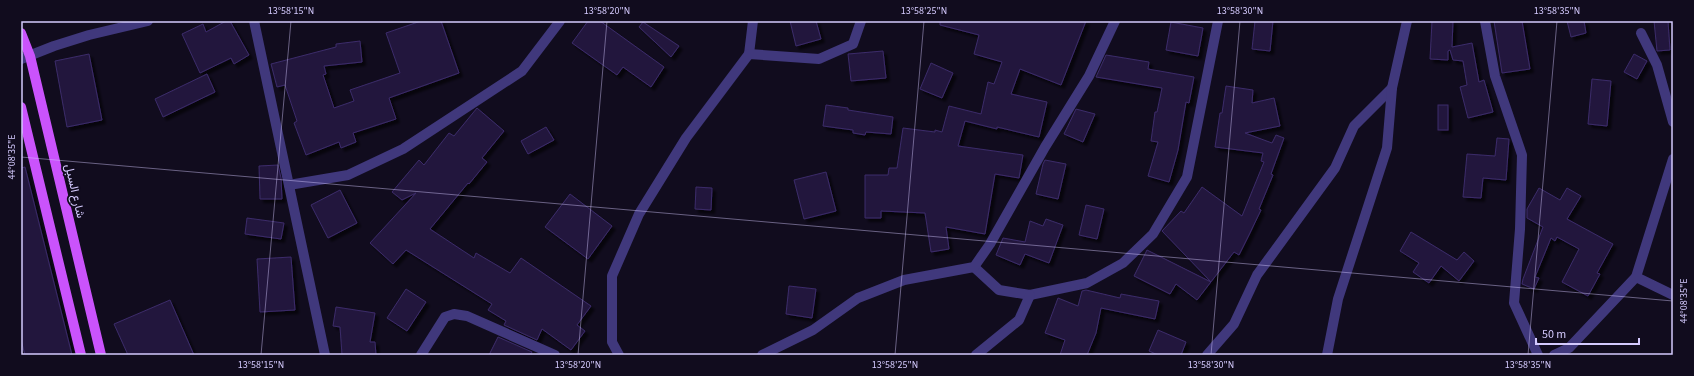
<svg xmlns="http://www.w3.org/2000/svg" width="1694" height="376" font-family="'Source Sans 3',Vazirmatn,sans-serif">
<defs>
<filter id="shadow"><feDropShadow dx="3.5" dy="3.5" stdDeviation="1" flood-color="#0009"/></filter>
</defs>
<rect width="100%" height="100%" fill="#110c1e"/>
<g fill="#23193e" stroke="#3c2b6a" filter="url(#shadow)">
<path d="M226,21H230L249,55L234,64L231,58L200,73L182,34L203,24L206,32Z"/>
<path d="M421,21H441L459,73L389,98L396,119L353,133L356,142L341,148L339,142L306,155L294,123L297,121L285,85L277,87L271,64L336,47V44L360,41L362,62L324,66L326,74L323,75L334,108L354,101L350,90L400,73L386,33Z"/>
<path d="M588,21H600L664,67L651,87L623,67L617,75L572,43Z"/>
<path d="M790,21H816L821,39L796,46Z"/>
<path d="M940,21H1086L1061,85L1020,69L1011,94L1047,102L1039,137L997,127V129L965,121L958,146L1023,155L1019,178L995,174L985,234L946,227L949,249L931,252L925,213L881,211V218H865V175H888L889,168H897L903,128L935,132V130L942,132L949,106L981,114L988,82L994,84L1002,62L974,54L979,35L940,25Z"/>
<path d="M1255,21H1273L1270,51L1252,49Z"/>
<path d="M1432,21H1453L1452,47L1472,43L1479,82L1484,80L1493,112L1468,118L1460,87L1467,85L1463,61L1453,60L1450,50L1448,51V60L1430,59Z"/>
<path d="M1494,21H1522L1530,69L1502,73Z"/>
<path d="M1567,21H1584L1586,33L1571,37Z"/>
<path d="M1654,21H1668L1670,50L1657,51Z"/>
<path d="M643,22L679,46L671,57L639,27Z"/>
<path d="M1171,22L1203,28L1198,56L1166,50Z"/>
<path d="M883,51L886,78L851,81L848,54Z"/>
<path d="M89,54L102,120L67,127L55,61Z"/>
<path d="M1634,54L1647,61L1637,79L1624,72Z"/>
<path d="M1106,55L1149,62L1148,69L1194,77L1189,103L1186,102L1178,150L1169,182L1148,176L1158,142L1151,141L1155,112H1157L1162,88L1096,77Z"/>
<path d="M931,63L953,73L942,98L920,89Z"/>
<path d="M207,74L215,92L163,117L155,99Z"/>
<path d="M1592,79L1611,81L1607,126L1588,124Z"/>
<path d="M1226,86L1253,90L1252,103L1274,98L1280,126L1245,133L1272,143L1276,135L1284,138L1271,174L1273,175L1259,209L1261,210L1249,235L1239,255L1234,252L1197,300L1176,284L1170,294L1134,276L1147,250L1211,282L1162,231L1181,211L1184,213L1202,187L1242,216L1264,162L1261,161L1263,153L1215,147L1220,113H1222Z"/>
<path d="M826,105L848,108V110L893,117L891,134L866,132L865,135L853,133V130L823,126Z"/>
<rect x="1438" y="105" width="10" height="25"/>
<path d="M477,108L504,131L482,158L487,162L469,184L468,183L430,229L474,258L476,253L510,273L521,258L591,306L577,325L585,331L571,350L542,329L537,340L504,325L506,321L488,310L492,304L406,250L393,264L370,243L416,193L402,200L392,192L419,160L424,165L449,133L454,136Z"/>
<path d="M1076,109L1095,114L1083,142L1064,134Z"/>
<path d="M546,127L554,140L528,154L521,141Z"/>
<path d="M1497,138L1509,139L1506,180L1483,178L1481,198L1463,197L1467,154L1495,156Z"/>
<path d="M1045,160L1066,164L1058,199L1036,194L1043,164Z"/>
<path d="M278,165L281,178L282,199H260L259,166Z"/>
<path d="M25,167L72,355H25L21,340V168Z"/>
<path d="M826,172L836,211L804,219L794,180Z"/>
<path d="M696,187L712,188L711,210L695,209Z"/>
<path d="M1539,188L1560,200L1567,188L1581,196L1567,219L1613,244L1597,273L1600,274L1588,296L1562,282L1579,249L1557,237L1555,241L1551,238L1535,277L1539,278L1534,289L1522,284L1523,279L1543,227L1527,218V209Z"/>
<path d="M340,190L357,223L328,238L311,205Z"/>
<path d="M570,194L612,226L588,259L545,227Z"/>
<path d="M1086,205L1104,209L1097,239L1079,235Z"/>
<path d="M247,218L284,223L281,239L245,234Z"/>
<path d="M1046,219L1063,225L1049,263L1025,254L1020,265L996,255L1003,238L1025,242L1030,221L1043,226Z"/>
<path d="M1411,232L1457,260L1464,252L1474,261L1459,281L1441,266L1429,283L1413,272L1419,263L1400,251Z"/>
<path d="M291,257L295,310L260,312L257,259Z"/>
<path d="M789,286L816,289L812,318L786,314Z"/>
<path d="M406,289L426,302L407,331L387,318Z"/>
<path d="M1086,290L1120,298L1121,294L1159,301L1155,319L1101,308L1096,333L1087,355H1060L1065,340L1045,333L1058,298L1078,306L1082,291Z"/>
<path d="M170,300L194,355H128L114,324Z"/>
<path d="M336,307L375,313L370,342H375L376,355H342L340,327L333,326Z"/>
<path d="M1158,330L1186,342L1181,355H1158L1149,351Z"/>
<path d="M498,337L532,352L530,355H489Z"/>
</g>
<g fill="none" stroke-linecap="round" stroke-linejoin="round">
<g stroke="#40387c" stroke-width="10">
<path d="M254,21L325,355"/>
<path d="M1485,21L1495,76L1522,155L1520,229L1514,303L1538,355"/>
<path d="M1641,33L1657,65L1673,122"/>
<path d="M749,54L753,21"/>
<path d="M21,59L54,46L89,35L148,21"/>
<path d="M289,185L348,175L403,149L522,71L560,21"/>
<path d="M974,267L999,290L1030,295L1087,283L1123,263L1153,234L1187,177L1218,21"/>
<path d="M1636,277L1673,295"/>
<path d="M421,355L445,317L454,314L467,316L555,355"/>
<path d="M619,355L612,342V276L639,214L686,138L749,54L819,59L853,44L861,21"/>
<path d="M762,355L813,330L858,298L904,280L974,267L990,244L1045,147L1089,76L1115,21"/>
<path d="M976,355L1019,320L1030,295"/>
<path d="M1207,355L1234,324L1257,275L1335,168L1354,126L1392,88"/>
<path d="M1327,355L1338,299L1387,148L1392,88L1407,21"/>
<path d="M1554,355L1569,348L1636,277L1673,159"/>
</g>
<g stroke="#ca53fc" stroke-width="10">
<path d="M21,33L30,56L101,355"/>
<path d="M21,107L81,355"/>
</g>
</g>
<path fill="none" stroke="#d4cafe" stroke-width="1" stroke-opacity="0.45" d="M21,157L1673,301M261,355L291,21M578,355L607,21M895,355L924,21M1211,355L1240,21M1528,355L1557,21"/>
<g text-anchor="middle" stroke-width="3.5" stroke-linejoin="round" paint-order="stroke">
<g font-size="12" fill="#d4cafe" stroke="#110c1e">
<text transform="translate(75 191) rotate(77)" y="4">شارع السبل</text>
</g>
</g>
<rect width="1694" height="376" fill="none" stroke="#110c1e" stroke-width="44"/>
<path d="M1536 338v6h103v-6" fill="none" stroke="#d4cafe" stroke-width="2"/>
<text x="1542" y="338" font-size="12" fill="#d4cafe" stroke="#110c1e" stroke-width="3" paint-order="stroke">50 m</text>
<rect x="22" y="22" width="1650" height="332" fill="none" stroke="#d4cafe" stroke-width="1.5"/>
<g font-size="10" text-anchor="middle" fill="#d4cafe">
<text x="291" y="14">13°58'15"N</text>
<text x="607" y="14">13°58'20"N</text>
<text x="924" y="14">13°58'25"N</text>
<text x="1240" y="14">13°58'30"N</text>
<text x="1557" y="14">13°58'35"N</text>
<text transform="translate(11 157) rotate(-90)" y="4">44°08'35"E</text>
<text transform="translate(1683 301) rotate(-90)" y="4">44°08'35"E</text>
<text x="261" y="368">13°58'15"N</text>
<text x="578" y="368">13°58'20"N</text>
<text x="895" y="368">13°58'25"N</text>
<text x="1211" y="368">13°58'30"N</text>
<text x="1528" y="368">13°58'35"N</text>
</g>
</svg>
